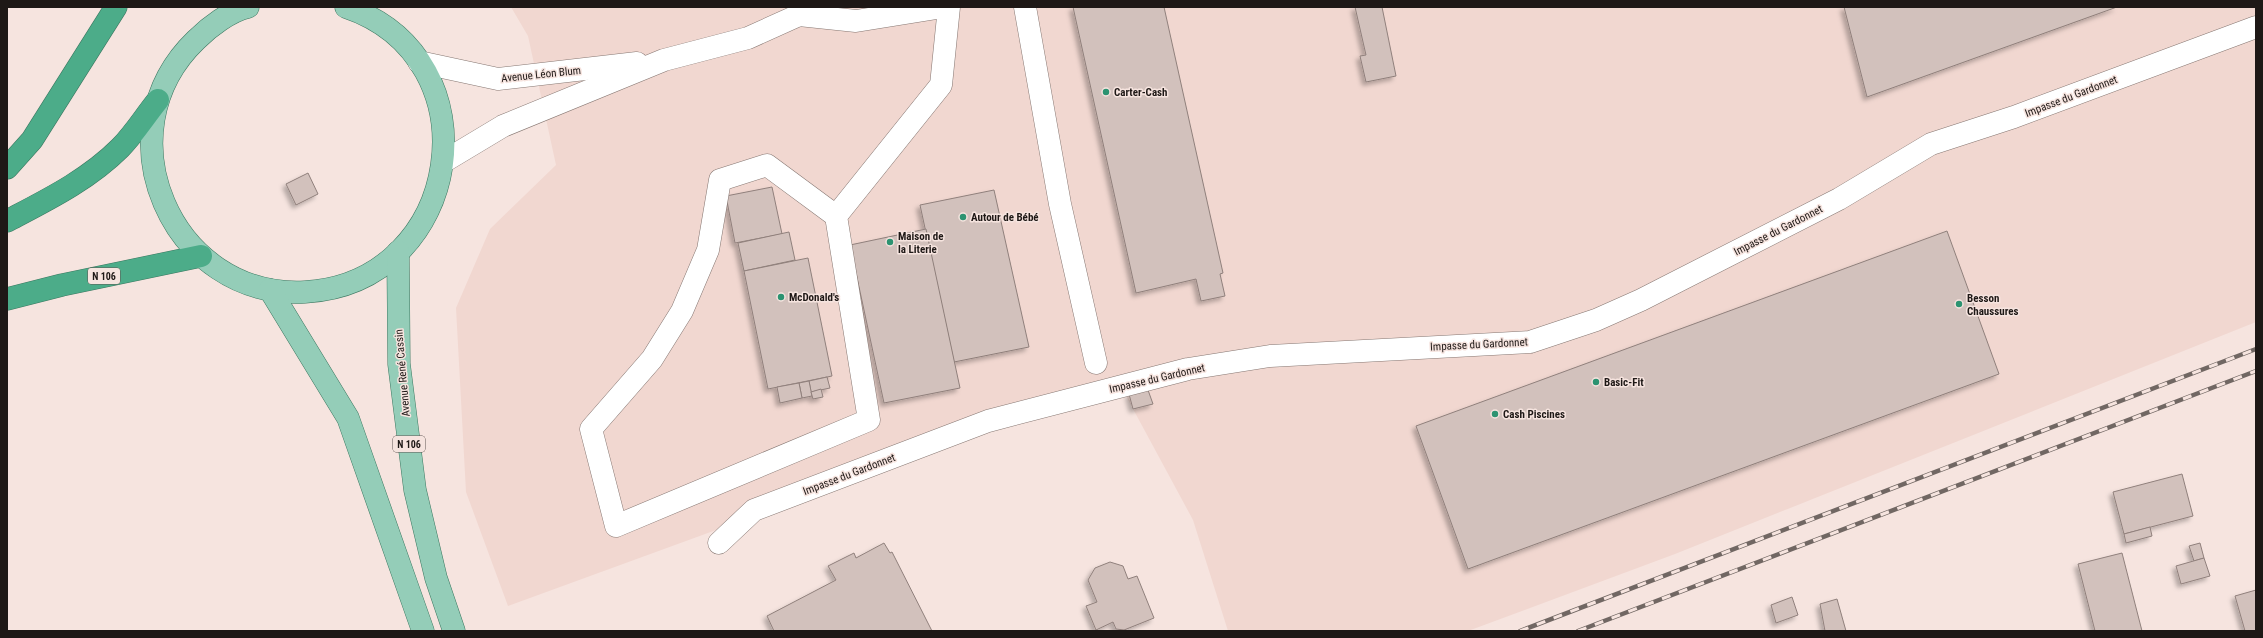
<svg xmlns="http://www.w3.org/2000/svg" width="2263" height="638" font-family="'Roboto Condensed',sans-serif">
<defs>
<filter id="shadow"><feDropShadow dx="-3.5" dy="3.5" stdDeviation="2" flood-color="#0004"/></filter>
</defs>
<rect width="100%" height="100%" fill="#f6e4df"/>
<path fill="#f1d7d0" d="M511,7H2256V322L1675,554L1468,631H1228L1193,520L1119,383L508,606L466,492L456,308L490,229L556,165L528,36Z"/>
<g fill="#d2c1bc" stroke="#90807c" filter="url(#shadow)">
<path d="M1073,7H1164L1223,273L1220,274L1225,296L1201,301L1196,279L1136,293Z"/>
<path d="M1355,7H1382L1396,76L1366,82L1360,56L1366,55Z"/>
<path d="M1844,7H2117L1867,97Z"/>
<path d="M308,173L318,194L296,205L286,184Z"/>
<path d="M772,187L782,234L735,243L726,196Z"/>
<path d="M994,190L1029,347L954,362L920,205Z"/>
<path d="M926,229L960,388L884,403L850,245Z"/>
<path d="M1947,231L1999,374L1468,569L1416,426Z"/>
<path d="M789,232L795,260L744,271L738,243Z"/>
<path d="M808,258L832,376L768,389L744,271Z"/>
<path d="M827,377L830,388L811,392L809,381Z"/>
<path d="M809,381L812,396L802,398L799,383Z"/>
<path d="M799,383L802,398L780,403L777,387Z"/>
<path d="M821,389L823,397L813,399L811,392Z"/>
<path d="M1148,390L1153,404L1133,409L1129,394Z"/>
<path d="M2182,474L2193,516L2124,534L2113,492Z"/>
<path d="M2150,527L2152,536L2126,543L2124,534Z"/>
<path d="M884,543L890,553L892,552L932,631H774L767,616L836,580L828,566L854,553L856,558Z"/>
<path d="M2200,543L2204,558L2194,561L2189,546Z"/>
<path d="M2122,553L2142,631H2095L2078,564Z"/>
<path d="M2204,558L2210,576L2181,584L2176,566Z"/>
<path d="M1110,562L1123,566L1128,579L1137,576L1154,618L1124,630L1116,629L1113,622L1096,630L1086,606L1097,602L1088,580L1095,568Z"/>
<path d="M2256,590V631H2245L2235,596Z"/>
<path d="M1792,597L1798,615L1776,623L1771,605Z"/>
<path d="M1837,599L1846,631H1825L1820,604Z"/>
</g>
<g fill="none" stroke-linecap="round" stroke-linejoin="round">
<g stroke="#867772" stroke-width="23">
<g id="minor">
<path d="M1025,7L1060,204L1096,363"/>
<path d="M799,15L856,21L943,7"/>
<path d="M419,62L498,79L637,63"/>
<path d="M443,162L503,126L664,60L748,38L799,15L808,7"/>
<path d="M836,216L767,165L720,180L708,250L682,311L652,359L591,429L616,526L869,420L836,216L941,85L949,7"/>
<path d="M719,543L754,510L988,421L1188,369L1270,356L1530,342L1596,320L1641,300L1839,199L1931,144L2014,117L2256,27"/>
</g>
</g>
<g stroke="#3c7861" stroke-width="23">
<g id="major">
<path d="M248,7C230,11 209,27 196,40C100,132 171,299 305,292C464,283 497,58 346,7"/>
<path d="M398,252L399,364L415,490L436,578L454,631"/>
<path d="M270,290L348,418L423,631"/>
</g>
</g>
<g stroke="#3c7861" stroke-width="23">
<g id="highway">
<path d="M7,168L32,140L116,7"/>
<path d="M7,221C47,200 88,180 120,148C134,134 145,116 158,100"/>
<path d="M7,299L62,285L201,256"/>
</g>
</g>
<use href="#minor" stroke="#fff" stroke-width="22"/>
<use href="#major" stroke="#94cdb8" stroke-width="22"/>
<use href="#highway" stroke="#4cac89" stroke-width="22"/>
<g stroke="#716763" stroke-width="4.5">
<g id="rail">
<path d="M1520,631L2256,349"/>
<path d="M1578,631L2256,371"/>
</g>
</g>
<use href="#rail" stroke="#f6e4df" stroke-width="3" stroke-dasharray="9" stroke-linecap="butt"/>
</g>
<g fill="#2c9371" stroke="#f6e4df" stroke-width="1.5">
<circle cx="1106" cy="92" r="4"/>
<circle cx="963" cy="217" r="4"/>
<circle cx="890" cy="242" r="4"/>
<circle cx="781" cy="297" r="4"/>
<circle cx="1959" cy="304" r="4"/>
<circle cx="1596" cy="382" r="4"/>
<circle cx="1495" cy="414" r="4"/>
</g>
<g text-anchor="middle" stroke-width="3" stroke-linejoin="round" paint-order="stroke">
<g fill="#f6e4df" stroke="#5f5552" stroke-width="1">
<rect x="88" y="268" width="32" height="16" rx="3"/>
<rect x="393" y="436" width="32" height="16" rx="3"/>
</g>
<g font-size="10" font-weight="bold" fill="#1e1816">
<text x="104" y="280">N 106</text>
<text x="409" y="448">N 106</text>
</g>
<g font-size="11" fill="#1e1816" stroke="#f6e4df">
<text transform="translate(541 74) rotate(-6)" y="4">Avenue Léon Blum</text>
<text transform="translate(2071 96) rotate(-21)" y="4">Impasse du Gardonnet</text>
<text transform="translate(1778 230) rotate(-27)" y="4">Impasse du Gardonnet</text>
<text transform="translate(1479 344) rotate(-3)" y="4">Impasse du Gardonnet</text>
<text transform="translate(402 373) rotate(-95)" y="4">Avenue René Cassin</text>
<text transform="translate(1157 378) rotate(-13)" y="4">Impasse du Gardonnet</text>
<text transform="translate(849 474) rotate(-21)" y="4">Impasse du Gardonnet</text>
</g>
<g font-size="11" font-weight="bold" fill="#1e1816" stroke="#f6e4df" text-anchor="start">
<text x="1114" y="96">Carter-Cash</text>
<text x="971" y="221">Autour de Bébé</text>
<text x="898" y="240">Maison de<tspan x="898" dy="13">la Literie</tspan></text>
<text x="789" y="301">McDonald's</text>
<text x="1967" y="302">Besson<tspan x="1967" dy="13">Chaussures</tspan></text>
<text x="1604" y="386">Basic-Fit</text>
<text x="1503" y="418">Cash Piscines</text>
</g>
</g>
<rect width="2263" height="638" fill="none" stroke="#1e1816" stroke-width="16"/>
</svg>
